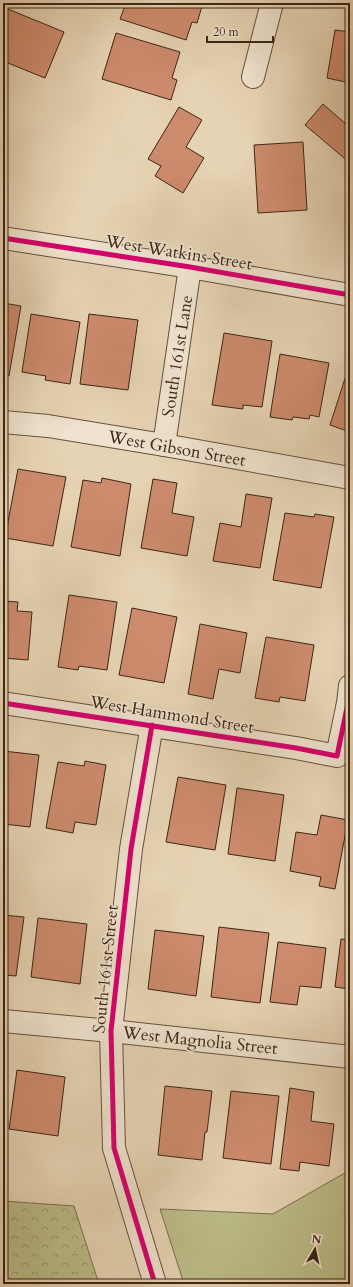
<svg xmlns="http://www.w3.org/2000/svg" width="353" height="1287" font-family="Cardo,serif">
<defs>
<pattern id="forest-crowns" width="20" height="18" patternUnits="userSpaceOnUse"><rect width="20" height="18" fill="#bb8"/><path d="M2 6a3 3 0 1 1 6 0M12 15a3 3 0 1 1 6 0" fill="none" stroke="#99986e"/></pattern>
</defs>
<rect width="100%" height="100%" fill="#e6d3b3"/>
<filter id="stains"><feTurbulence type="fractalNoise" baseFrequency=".005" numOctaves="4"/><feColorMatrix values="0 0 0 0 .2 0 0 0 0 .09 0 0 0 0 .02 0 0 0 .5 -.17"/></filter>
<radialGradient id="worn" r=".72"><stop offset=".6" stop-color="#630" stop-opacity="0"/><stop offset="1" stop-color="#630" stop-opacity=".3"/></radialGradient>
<path fill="#bb8" stroke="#7c704f" d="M350,1170V1284H184L160,1209L273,1214Z"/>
<path fill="url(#forest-crowns)" stroke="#7c704f" d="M3,1201L74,1206L99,1284H3Z"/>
<g fill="#cd8b6d" stroke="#3c2616">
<path d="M126,3H203L197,23L192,22L186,40L120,19Z"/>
<path d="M3,7L64,32L45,78L3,61Z"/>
<path d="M335,30L350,32V83L327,78Z"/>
<path d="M116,33L180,52L172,78L177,80L171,100L102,79Z"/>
<path d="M323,104L346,124L350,119V163L305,125Z"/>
<path d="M179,107L202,120L186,147L204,158L183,193L155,176L161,166L148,159Z"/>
<path d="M303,142L307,210L258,213L254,145Z"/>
<path d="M3,303L21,306L9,376L3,375Z"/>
<path d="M31,314L80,322L70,384L45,380L46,376L22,372Z"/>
<path d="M89,314L138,320L128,390L80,384Z"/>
<path d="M224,333L272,341L262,407L243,405V409L212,405Z"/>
<path d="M280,354L329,363L319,417L310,415L309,419L293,417L292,420L270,417Z"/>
<path d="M350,363V432L330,425Z"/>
<path d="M18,469L66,477L53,546L5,538Z"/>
<path d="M102,478L131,484L120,556L71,547L83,480L101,483Z"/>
<path d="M153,479L177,483L172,513L194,517L187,556L141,548Z"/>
<path d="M246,494L272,498L260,568L213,561L220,523L241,527Z"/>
<path d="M285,513L314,517L315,514L334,517L321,588L273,580Z"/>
<path d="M69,595L117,602L107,670L79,666L78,670L58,667Z"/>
<path d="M3,601L18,602L17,611L32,612L28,660L3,658Z"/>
<path d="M132,608L177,617L164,683L119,675Z"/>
<path d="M200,624L247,633L240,673L219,669L213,699L188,694Z"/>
<path d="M266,637L314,645L305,701L280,697L279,702L255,698Z"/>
<path d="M3,751L39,755L30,827L3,824Z"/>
<path d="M85,761L106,765L96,825L75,822L73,833L46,828L58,762L84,766Z"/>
<path d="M178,777L226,785L215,850L166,842Z"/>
<path d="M237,788L284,795L275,861L228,854Z"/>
<path d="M321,815L348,820L335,889L319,886L321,877L290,871L296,832L317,835Z"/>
<path d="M3,915L24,917L16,976L3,975Z"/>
<path d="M38,918L87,924L80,984L31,977Z"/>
<path d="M219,927L269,933L260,1003L211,997Z"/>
<path d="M155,930L204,936L196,996L148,989Z"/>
<path d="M341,939L350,940V989L335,987Z"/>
<path d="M278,942L326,948L321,988L300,986L297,1005L270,1002Z"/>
<path d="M17,1070L65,1077L58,1136L9,1129Z"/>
<path d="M165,1086L212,1091L207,1132H205L202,1160L158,1155Z"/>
<path d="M290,1088L314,1092L311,1121L334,1124L329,1166L300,1162L299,1171L280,1169Z"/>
<path d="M231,1091L279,1096L271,1164L223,1158Z"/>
</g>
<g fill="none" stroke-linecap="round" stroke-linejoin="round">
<g stroke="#66513d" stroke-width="24">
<g id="minor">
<path d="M253,77L272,3"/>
<path d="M3,238L190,267L350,295"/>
<path d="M3,422L48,426L164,445L350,478"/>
<path d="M164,445L190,267"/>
<path d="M3,703L296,748L337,756L348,703L350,686"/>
<path d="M152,725L131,849L111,1031L114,1148L155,1284"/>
<path d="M3,1021L111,1031L350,1057"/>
</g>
</g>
<use href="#minor" stroke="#efe2ce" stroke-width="22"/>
<g stroke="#efe2ce" stroke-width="8">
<g id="cycleway">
<path d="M3,238L190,267L350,295"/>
<path d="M3,703L296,748L337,756L348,703L350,686"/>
<path d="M152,725L131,849L111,1031L114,1148L155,1284"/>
</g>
</g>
<use href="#cycleway" stroke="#d6006c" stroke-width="5"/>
</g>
<g text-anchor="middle" stroke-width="3" stroke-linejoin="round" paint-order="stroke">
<g font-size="17" fill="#3c2616" stroke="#efe2ce">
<text transform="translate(179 252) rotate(9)" y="6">West Watkins Street</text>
<text transform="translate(177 356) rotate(-81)" y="6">South 161st Lane</text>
<text transform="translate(177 448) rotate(10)" y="6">West Gibson Street</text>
<text transform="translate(172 714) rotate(9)" y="6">West Hammond Street</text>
<text transform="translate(105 969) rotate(-84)" y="6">South 161st Street</text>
<text transform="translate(200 1040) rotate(6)" y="6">West Magnolia Street</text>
</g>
</g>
<rect width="353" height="1287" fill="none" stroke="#e6d3b3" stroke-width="16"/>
<rect x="4" y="4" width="345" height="1279" fill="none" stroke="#3c2616" stroke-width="2"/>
<rect x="8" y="8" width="337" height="1271" fill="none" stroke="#3c2616"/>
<g transform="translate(315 1249) rotate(9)" stroke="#efe2ce" stroke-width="3" paint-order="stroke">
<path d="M0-3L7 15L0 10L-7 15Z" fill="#3c2616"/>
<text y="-6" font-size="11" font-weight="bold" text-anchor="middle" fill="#3c2616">N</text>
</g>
<path d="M207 36v6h66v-6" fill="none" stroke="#3c2616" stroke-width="2"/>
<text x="213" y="36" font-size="12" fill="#3c2616" stroke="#efe2ce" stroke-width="3" paint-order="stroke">20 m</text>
<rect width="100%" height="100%" filter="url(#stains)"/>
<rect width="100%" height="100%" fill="url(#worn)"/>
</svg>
